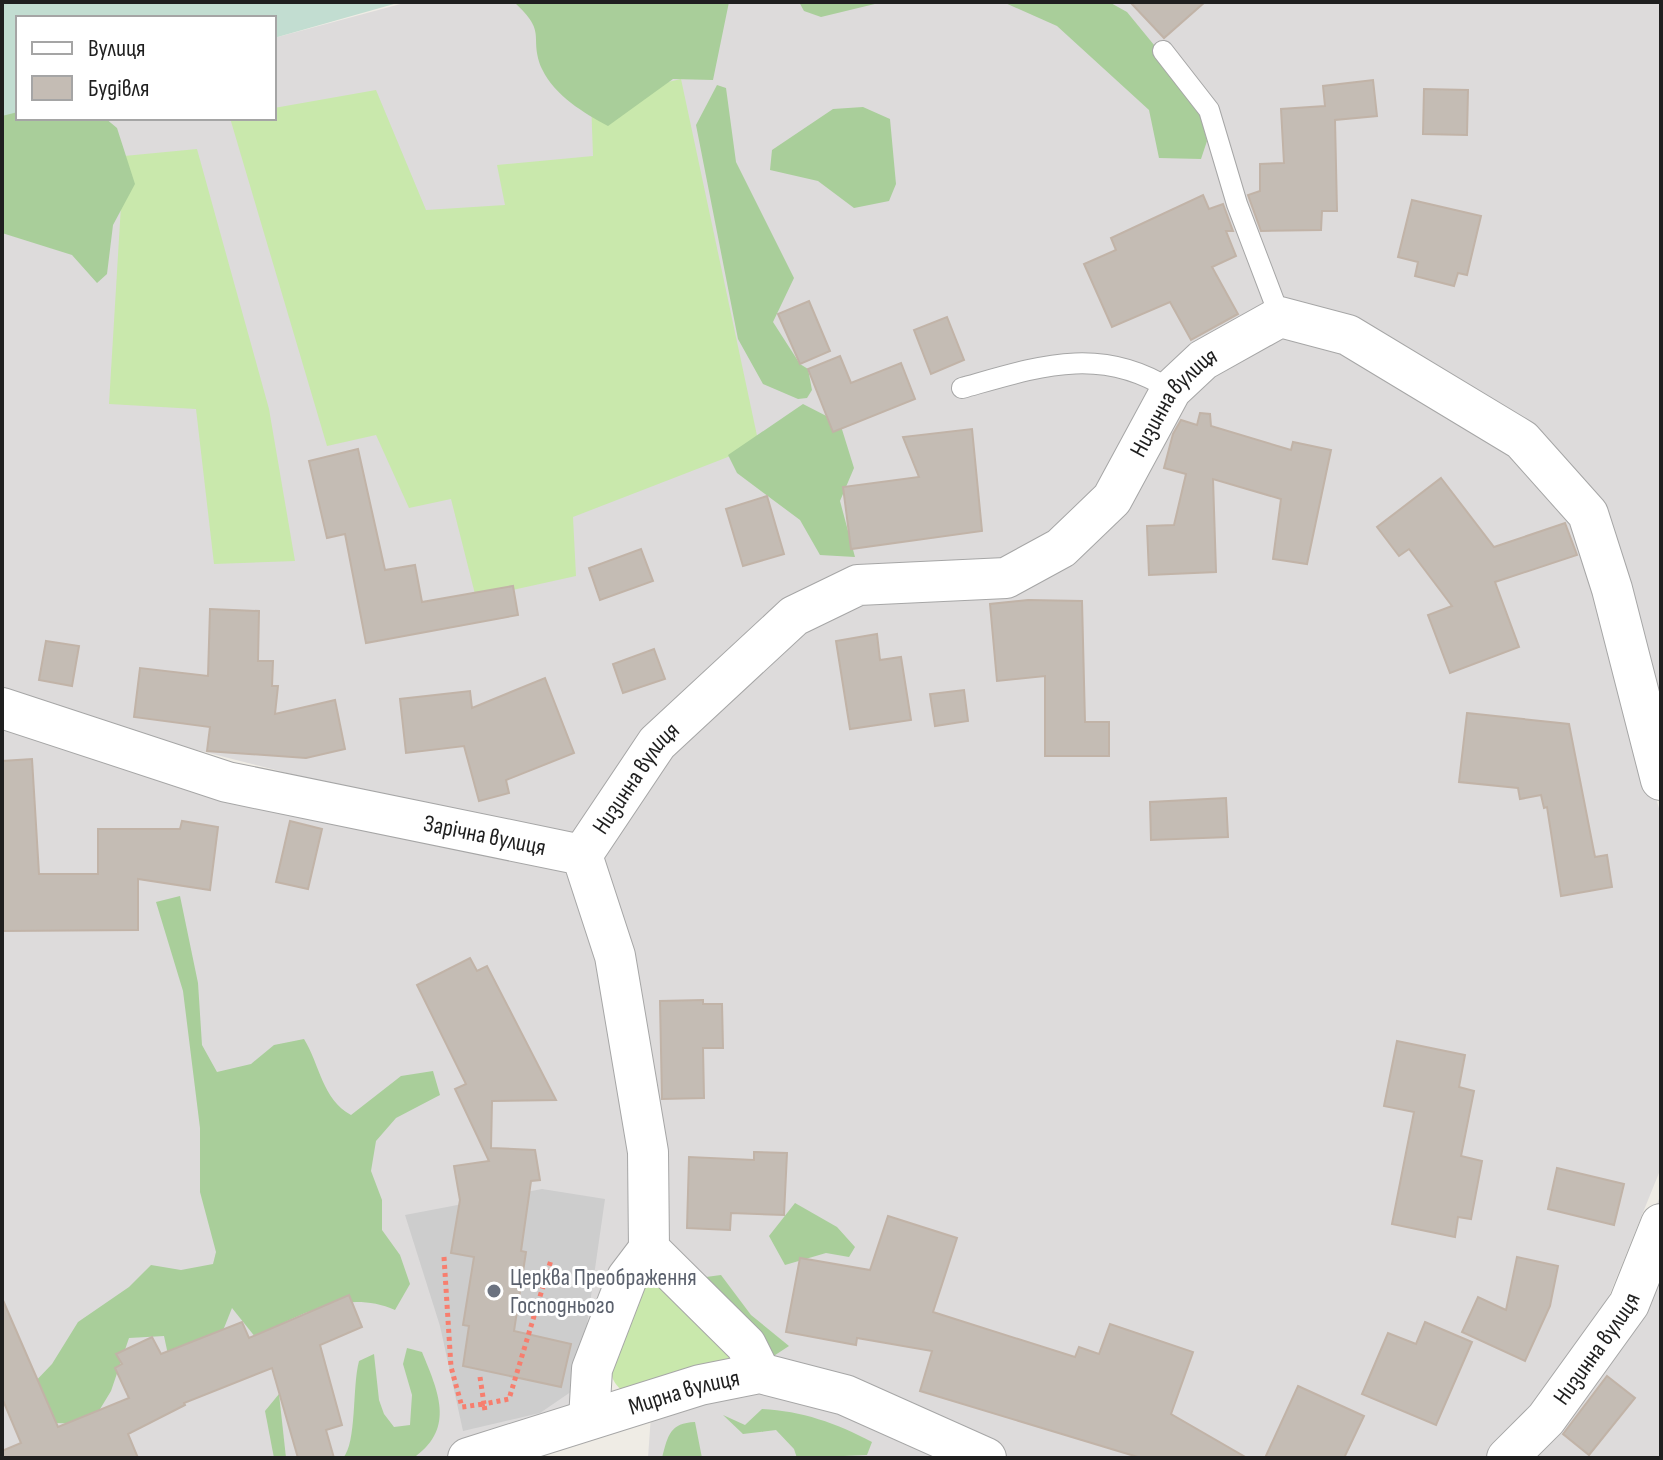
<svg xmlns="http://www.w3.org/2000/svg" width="1663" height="1460" font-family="'Sofia Sans Condensed',sans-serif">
<rect width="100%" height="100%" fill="#efece5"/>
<g fill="#dddbdb">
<path d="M408,2H1661V806L1643,688L1580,516L1496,427L1302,325L1229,343L1097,510L999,563L821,605L579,848L26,706L2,697V117L274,118V38Z"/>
<path d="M1284,337L1330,340L1481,427L1576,526L1661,815V1168L1590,1343L1491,1458H997L761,1369L655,1245L598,846L656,763L768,659L859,598L994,586L1160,426L1218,362Z"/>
<path d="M2,715L581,868L644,1245L597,1426L477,1458H2Z"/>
<path d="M1661,1194V1458H1512L1603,1338Z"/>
<path d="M783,1389L952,1458H648L651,1415Z"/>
</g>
<path fill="#cdcdcd" d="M542,1189L605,1199L578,1387L540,1413L463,1431L440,1326L405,1215Z"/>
<g fill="#c9e8ac">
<path d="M681,79L759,445L573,517L576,576L476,598L451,499L409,508L376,435L327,446L230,118H274V108L376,90L426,210L505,205L497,165L593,156L591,100Z"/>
<path d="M197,149L269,409L295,561L214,564L196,409L109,404L124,156Z"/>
<path d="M647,1285L667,1287L735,1359L626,1394C617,1387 610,1379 611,1367C613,1345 633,1301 647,1285Z"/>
</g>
<g fill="#a9ce9a">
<path d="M514,2H729L713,80L673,79L608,126C584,113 555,96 542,69C528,36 549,34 514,2Z"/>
<path d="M799,2H883L821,17L804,11Z"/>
<path d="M1003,2H1109L1127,12L1195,95L1207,141L1201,159L1159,158L1149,110L1057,26Z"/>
<path d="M717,85L726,88L736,162L794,278L773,322L800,364L808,369L812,390L807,398L798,399L763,384L738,339L696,125Z"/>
<path d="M18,102V118H105L117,128L135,184L113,225L107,274L97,283L72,255L2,233V105Z"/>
<path d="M863,107L890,119L896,184L889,201L854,208L818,181L770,170L772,150L833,109Z"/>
<path d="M803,404L840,423L854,468L840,501L855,557L820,555L800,520L737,473L728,455Z"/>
<path d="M180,896L198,983L202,1045L217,1072L251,1064L274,1045L304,1039C320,1065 322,1099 351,1115L401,1076L433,1071L440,1095L396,1118L376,1141L371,1171L382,1200V1230L400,1255L410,1284L395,1310C346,1289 298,1314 256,1338L232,1308L216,1348L170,1364L164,1336L129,1338L111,1391L91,1424L54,1423L31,1386L52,1364L78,1322L129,1287L151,1265L181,1270L213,1264L216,1252L200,1192V1128L183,991L156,902Z"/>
<path d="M795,1203L837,1227L855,1247L849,1257L826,1253L785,1265L769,1236Z"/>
<path d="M721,1275L751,1315L789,1346L766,1361L691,1298L706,1277Z"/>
<path d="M407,1348L422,1352C438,1391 455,1427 416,1456L343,1458C357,1443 352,1387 359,1361L374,1354L379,1400L384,1414L394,1427L410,1425L412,1395L403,1364Z"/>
<path d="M279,1394L286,1458H274L265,1411Z"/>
<path d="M762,1409C802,1411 836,1423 872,1442L867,1455L797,1458L794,1449L776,1430L743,1434L723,1415L745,1425Z"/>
<path d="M695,1422L702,1458H662C668,1435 670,1423 695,1422Z"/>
</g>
<path fill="#c2ddd1" d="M2,2H401L274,38V18H18V112L2,116Z"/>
<g fill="#c4bcb4" stroke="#c1b3a7" stroke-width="2">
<path d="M1130,2H1205L1164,38Z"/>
<path d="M1373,80L1377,116L1335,120L1337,211H1322L1321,230L1261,231L1248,195L1260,191V164L1284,163L1281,109L1325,106L1323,86Z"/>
<path d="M1424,89L1468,90L1467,135L1423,134Z"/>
<path d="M1203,195L1209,209L1223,204L1233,231H1226L1236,256L1212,267L1238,314L1191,340L1170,302L1112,327L1084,264L1116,250L1111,238Z"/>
<path d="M1412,200L1481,216L1467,275L1458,273L1454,286L1415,276L1418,262L1398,257Z"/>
<path d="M809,301L830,351L800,364L778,314Z"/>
<path d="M947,317L964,360L931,374L914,330Z"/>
<path d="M840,356L851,383L901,363L915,399L833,432L808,369Z"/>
<path d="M1200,413L1210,414L1211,426L1291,450L1293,442L1331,450L1307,564L1273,559L1281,499L1213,479L1216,572L1149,575L1147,526L1174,525L1186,474L1164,468L1173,434L1181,420L1197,425Z"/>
<path d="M972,429L982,531L851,549L843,487L919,477L903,437Z"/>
<path d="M358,449L385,570L415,565L422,602L513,586L518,615L366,643L345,534L327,538L309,461Z"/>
<path d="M1441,478L1494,547L1565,523L1577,555L1495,582L1519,647L1450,673L1428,615L1452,606L1409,549L1399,556L1377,527Z"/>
<path d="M767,496L784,554L743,566L726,509Z"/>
<path d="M641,549L653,581L600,600L589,568Z"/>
<path d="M1028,600L1082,601L1085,722H1109V756H1045V676L997,681L990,604Z"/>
<path d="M210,609L259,611L258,661H273L272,686H278L275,714L335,700L345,749L306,758L207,751L210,727L134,717L140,668L208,676Z"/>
<path d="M877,634L880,660L901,657L911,720L850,729L836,641Z"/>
<path d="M46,641L79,646L72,686L39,680Z"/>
<path d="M654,649L665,679L623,693L613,664Z"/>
<path d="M545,678L574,753L506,780L509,793L479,801L464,746L406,753L400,699L470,691L472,708Z"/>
<path d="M964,690L968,721L935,726L930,694Z"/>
<path d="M1467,713L1569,724L1595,857L1607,855L1612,887L1561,896L1547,807L1544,808L1541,795L1520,799L1518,788L1459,782Z"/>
<path d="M32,759L39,874H98V829H180L182,821L218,827L210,890L138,879V930L2,931V761Z"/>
<path d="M1226,798L1228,837L1151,840L1150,802Z"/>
<path d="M290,821L322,829L308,889L276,882Z"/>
<path d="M470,958L477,971L487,966L556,1100L492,1101L491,1148L535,1150L540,1180L531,1181L521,1251L526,1252L514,1331L571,1344L561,1387L463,1366L469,1326L463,1325L474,1257L451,1253L460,1200L454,1166L489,1161L455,1089L466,1084L417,985Z"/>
<path d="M703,1000V1004H722L723,1048H703L704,1098L662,1099L660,1001Z"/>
<path d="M1397,1041L1465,1055L1459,1087L1474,1091L1461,1156L1482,1161L1471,1219L1458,1217L1455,1237L1392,1224L1414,1112L1384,1106Z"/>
<path d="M754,1152L787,1153L784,1215L731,1213L730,1230L687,1228L689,1157L754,1160Z"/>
<path d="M1557,1168L1624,1184L1614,1225L1548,1209Z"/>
<path d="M888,1216L957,1238L933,1312L1075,1357L1079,1347L1099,1354L1110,1324L1193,1352L1171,1414L1247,1458H1141L920,1391L932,1351L857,1338L856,1345L786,1332L800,1258L870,1270Z"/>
<path d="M1517,1257L1558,1266L1550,1306L1525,1361L1462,1332L1478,1297L1506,1310Z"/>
<path d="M349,1295L362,1327L320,1345L342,1425L326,1430L334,1458H298L272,1368L184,1403L185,1405L128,1434L138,1458H2V1451L21,1443L2,1398V1298L58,1427L129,1398L115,1368L122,1364L116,1354L152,1337L161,1354L242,1322L249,1338Z"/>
<path d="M1425,1322L1472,1342L1436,1425L1362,1394L1388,1333L1416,1344Z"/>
<path d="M1607,1376L1635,1398L1589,1455L1563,1434Z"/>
<path d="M1298,1386L1364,1416L1344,1458H1265Z"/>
</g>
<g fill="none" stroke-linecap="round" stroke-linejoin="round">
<g stroke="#a6a6a6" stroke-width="22">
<g id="service">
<path d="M1163,51L1209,110L1237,204L1280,317"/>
<path d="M962,388C1037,367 1100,344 1171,390"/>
</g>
</g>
<g stroke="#a6a6a6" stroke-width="42">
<g id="minor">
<path id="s1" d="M2,708L227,782L582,855L615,956L648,1152L649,1249L746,1345L760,1373"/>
<path id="s2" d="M582,855L657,743L794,616L858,585L1006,578L1061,548L1112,499L1171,390L1203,360L1280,317L1348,335L1522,440L1588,514L1612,589L1661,780"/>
<path d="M589,1419L592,1369L627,1278L649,1249"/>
<path id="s3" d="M468,1458L700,1385L760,1373L845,1395L986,1458"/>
<path id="s4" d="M1507,1458L1546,1419L1629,1304L1661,1224"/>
</g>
</g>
<g stroke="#f77e6e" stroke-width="5" stroke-dasharray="4 4" stroke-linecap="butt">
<path d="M444,1257L451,1367L462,1407L484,1404L485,1411"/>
<path d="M480,1377L484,1404L509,1399L551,1260"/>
</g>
<use href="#service" stroke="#fff" stroke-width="20"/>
<use href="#minor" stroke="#fff" stroke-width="40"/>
</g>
<circle fill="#6b7280" stroke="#fff" stroke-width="3" cx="494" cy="1291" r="8"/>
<g text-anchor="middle" stroke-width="6" stroke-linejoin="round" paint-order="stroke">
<g font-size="24" fill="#1f1f1f" stroke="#fff">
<text dy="8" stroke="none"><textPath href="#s2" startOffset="790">Низинна вулиця</textPath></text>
<text dy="8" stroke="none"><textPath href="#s2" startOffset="94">Низинна вулиця</textPath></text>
<text dy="8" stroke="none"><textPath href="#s1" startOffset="500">Зарічна вулиця</textPath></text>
<text dy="8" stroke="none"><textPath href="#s4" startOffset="142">Низинна вулиця</textPath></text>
<text dy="8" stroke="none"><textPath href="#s3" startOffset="226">Мирна вулиця</textPath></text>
</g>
<g font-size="24" fill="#5b616d" stroke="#fff" text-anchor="start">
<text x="510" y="1285">Церква Преображення<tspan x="510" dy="28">Господнього</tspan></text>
</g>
</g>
<rect width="1663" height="1460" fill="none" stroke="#1f1f1f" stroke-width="8"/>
<rect x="16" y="16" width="260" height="104" fill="#ffffff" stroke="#a5a5a5" stroke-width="2"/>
<rect x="32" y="42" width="40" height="12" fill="#ffffff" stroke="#a5a5a5" stroke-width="2"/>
<text x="88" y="56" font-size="24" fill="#1f1f1f">Вулиця</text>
<rect x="32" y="76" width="40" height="24" fill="#c4bcb4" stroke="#a5a5a5" stroke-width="2"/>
<text x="88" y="96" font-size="24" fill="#1f1f1f">Будівля</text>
</svg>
